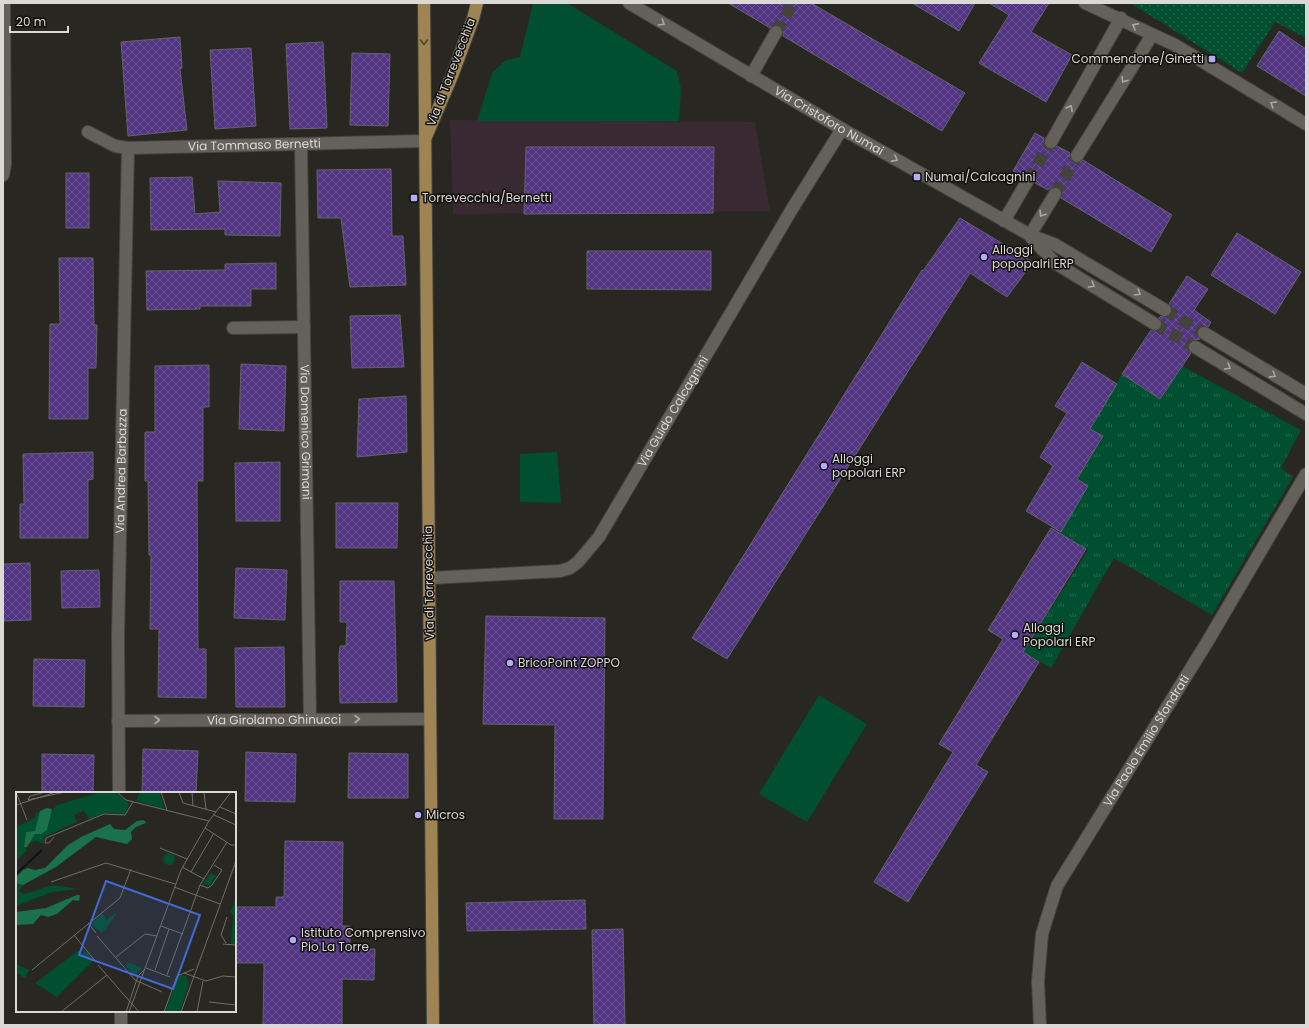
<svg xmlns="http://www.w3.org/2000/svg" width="1309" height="1028" font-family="Poppins,sans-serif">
<defs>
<pattern id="grass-tufts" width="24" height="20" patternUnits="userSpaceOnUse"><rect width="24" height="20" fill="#004f31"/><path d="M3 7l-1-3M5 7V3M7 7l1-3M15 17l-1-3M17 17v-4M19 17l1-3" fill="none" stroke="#25684e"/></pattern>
<pattern id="garden-dots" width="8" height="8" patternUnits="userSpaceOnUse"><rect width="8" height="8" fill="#004f31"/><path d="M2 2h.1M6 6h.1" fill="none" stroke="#25684e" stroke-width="1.8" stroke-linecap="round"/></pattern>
<pattern id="building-cross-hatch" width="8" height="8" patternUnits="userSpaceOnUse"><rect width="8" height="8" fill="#523582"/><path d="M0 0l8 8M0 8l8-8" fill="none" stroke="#6a5293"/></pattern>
</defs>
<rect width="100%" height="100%" fill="#292721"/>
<path fill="#392933" d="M450,120L755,122L770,211L453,214Z"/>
<path fill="url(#grass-tufts)" d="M1182,366L1301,430L1281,468L1293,477L1212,615L1114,558L1051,668L1023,652L1088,550L1060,533L1088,486L1077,479L1103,436L1090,429L1122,374L1160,399Z"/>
<g fill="#004f31">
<path d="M533,3H567L677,71L681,89L679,121H477L492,73L506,60L520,57Z"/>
<path d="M557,452L561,503L520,502V454Z"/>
<path d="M819,695L867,724L807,822L759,794Z"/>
</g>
<path fill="url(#garden-dots)" d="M1130,3H1306V38L1275,22L1242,73Z"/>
<g fill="url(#building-cross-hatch)" stroke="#646369">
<path d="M728,3H811L965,93L942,131L783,36V32L780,26L776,25L770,28Z"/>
<path d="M912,3H975L959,31Z"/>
<path d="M989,3H1049L1031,32L1072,55L1046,102L979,63L1009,15Z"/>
<path d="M1279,31L1306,49V96L1257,66Z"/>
<path d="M180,37L182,68L180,69L187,130L128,136L121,42Z"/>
<path d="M323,42L327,128L290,129L286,44Z"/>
<path d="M251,48L256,126L215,129L210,50Z"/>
<path d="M352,53L390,54L388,126L350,125Z"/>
<path d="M1035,133L1044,138V142L1047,148L1051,149L1057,146L1070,153V159L1073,163H1080L1083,160L1172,215L1151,252L1061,198L1062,191L1059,187H1052L1048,190L1035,183V177L1031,173H1028L1022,176L1013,171Z"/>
<path d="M526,147H714L713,213L524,214Z"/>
<path d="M391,169L392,236H403L406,285L350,287L341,218H318L317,170Z"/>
<rect x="66" y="173" width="23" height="55"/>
<path d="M192,177L195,214L220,212L218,181L281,183L280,236L225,235V229L151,230L150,178Z"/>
<path d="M960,218L1033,262L1007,297L970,273L727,659L692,638L922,270L923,271Z"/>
<path d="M1237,233L1301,272L1275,314L1211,275Z"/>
<path d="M587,251H711V290L587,289Z"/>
<path d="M59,258H93L94,325H97L96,368H88V419H49L50,324H60Z"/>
<path d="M276,263V289H251V306H200V309L147,310L146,271L225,270V264Z"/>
<path d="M1187,276L1208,289L1194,310L1211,322L1208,327L1204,326L1198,329L1197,333L1200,339L1192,340L1189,343L1188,347L1191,353L1160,399L1122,374L1151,330L1155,331L1161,328L1162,324L1159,318L1161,316L1165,317L1171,314L1172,310L1169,304Z"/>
<path d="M400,315L404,367L352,368L350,316Z"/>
<path d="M1082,362L1117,384L1090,429L1103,436L1077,479L1088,486L1061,532L1026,511L1053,466L1040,457L1067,413L1055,406Z"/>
<path d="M241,364L286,366L284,431L239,429Z"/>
<path d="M209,365V407H203V481H197L198,649H206V698L158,697L159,629H150L151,555H149L148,481H145V432H155V366Z"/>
<path d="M406,396L407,452L357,457L359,399Z"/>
<path d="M93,452V479L88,480V538H20V504H24L23,454Z"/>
<path d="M280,462V521H236L235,463Z"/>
<path d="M336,503H398L397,548H336Z"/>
<path d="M1051,528L1086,549L1023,652L1039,662L976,765L988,772L908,902L874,882L953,752L939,744L1003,639L988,630Z"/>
<path d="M30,563L31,620L3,621V564Z"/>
<path d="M236,568L287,570L285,620L234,618Z"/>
<path d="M99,570L100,607L62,608L61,571Z"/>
<path d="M340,581H394L397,702L340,703L339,656L340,646H346L347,622H340Z"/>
<path d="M486,616L605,618L603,819H554L555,725L483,724Z"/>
<path d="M284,647L285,707H236L235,648Z"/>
<path d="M34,659L85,660L84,707L33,706Z"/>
<path d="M143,749L198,751L196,793H142Z"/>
<path d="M246,752L296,754L295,802L245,801Z"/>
<path d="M349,753L408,754V798H348Z"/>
<path d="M42,754L94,755L93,792H42Z"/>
<path d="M285,841L343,842L342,926H350V949H375L374,980L342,979V1025H263L264,963H235V907H276V897H284Z"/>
<path d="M585,900L586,929L467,931L466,903Z"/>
<path d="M623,929L625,1025H594L592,930Z"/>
</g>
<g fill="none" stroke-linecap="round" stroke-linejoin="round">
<g stroke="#44423c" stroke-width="12" stroke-dasharray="12 6" stroke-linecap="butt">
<path d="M776,32L793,3"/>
<path d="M1028,180L1051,142"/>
<path d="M1055,194L1077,156"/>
<path d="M1165,310L1204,333"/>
<path d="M1155,324L1195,347"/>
</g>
<g stroke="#464440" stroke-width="14">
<g id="minor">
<path id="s1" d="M629,3L842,129L1030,235L1054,244L1165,310"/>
<path d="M1085,3L1175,45L1306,124"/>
<path d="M751,76L776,32"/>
<path id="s2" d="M88,132L115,146L128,148L424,141"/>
<path d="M1051,142L1121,18"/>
<path id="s3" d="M301,146L310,719"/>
<path d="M1077,156L1152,35"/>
<path d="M3,175L5,165L4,3"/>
<path d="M1004,221L1028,180"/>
<path d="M1030,235L1055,194"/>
<path d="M1030,236L1055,263L1155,324"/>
<path d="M233,328L304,327"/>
<path d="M1204,333L1306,394"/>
<path d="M1195,347L1306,414"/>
<path id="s4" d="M430,578L560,571L570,568L578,562L599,537L792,209L842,129"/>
<path id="s5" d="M118,721L430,719"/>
<path id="s6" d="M119,793L118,636L128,148"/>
<path d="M121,1011V1025"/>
<path id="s7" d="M1040,1025L1038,981L1042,934L1057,886L1209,639L1306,474"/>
</g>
</g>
<g stroke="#464440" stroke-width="14">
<g id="major">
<path d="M424,3L433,1025"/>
<path d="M426,137L452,76L473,19L477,3"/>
</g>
</g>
<use href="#minor" stroke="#63615a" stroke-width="12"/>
<use href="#major" stroke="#9e8452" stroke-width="12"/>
</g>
<defs><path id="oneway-chevron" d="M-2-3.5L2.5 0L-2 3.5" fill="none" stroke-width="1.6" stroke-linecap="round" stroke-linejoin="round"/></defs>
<g stroke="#aaa9a4">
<use href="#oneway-chevron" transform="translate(662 23) rotate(31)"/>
<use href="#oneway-chevron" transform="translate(1135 26) rotate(-152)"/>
<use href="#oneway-chevron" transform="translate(1124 80) rotate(122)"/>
<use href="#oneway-chevron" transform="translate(1273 104) rotate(-149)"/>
<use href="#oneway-chevron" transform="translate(1070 108) rotate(-61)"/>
<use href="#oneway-chevron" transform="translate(895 159) rotate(29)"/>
<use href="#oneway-chevron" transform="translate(1042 214) rotate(123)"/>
<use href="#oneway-chevron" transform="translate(1092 285) rotate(30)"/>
<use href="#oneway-chevron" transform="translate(1138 293) rotate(31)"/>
<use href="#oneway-chevron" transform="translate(1228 367) rotate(31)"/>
<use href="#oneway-chevron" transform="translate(1273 375) rotate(31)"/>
<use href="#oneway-chevron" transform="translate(357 719)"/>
<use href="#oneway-chevron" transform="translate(157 720)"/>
</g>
<use stroke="#50442d" href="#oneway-chevron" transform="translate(424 42) rotate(90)"/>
<g fill="#b3acf9" stroke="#11100e" stroke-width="1.5">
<rect x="1208" y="55" width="8" height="8" rx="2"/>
<rect x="913" y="173" width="8" height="8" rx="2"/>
<rect x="410" y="194" width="8" height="8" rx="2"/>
<circle cx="984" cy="257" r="4"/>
<circle cx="824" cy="466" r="4"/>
<circle cx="1015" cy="635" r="4"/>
<circle cx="510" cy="663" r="4"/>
<circle cx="418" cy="815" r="4"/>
<circle cx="293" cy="940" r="4"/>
</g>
<g text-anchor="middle" stroke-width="3" stroke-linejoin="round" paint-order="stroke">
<g font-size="12" fill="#dad9d5" stroke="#11100e" text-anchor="start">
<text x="1204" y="63" text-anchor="end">Commendone/Ginetti</text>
<text x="925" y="181">Numai/Calcagnini</text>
<text x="422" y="202">Torrevecchia/Bernetti</text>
<text x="992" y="254">Alloggi<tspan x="992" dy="14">popopalri ERP</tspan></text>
<text x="832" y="463">Alloggi<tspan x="832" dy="14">popolari ERP</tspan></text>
<text x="1023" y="632">Alloggi<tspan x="1023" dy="14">Popolari ERP</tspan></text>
<text x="518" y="667">BricoPoint ZOPPO</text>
<text x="426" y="819">Micros</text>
<text x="301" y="937">Istituto Comprensivo<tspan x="301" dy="14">Pio La Torre</tspan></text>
</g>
<g font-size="12" fill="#dad9d5" stroke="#11100e">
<text transform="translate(451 72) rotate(-69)" y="4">Via di Torrevecchia</text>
<text dy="4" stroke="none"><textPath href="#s1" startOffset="232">Via Cristoforo Numai</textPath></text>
<text dy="4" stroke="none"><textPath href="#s2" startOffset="170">Via Tommaso Bernetti</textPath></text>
<text dy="4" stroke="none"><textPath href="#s4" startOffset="329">Via Guido Calcagnini</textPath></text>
<text dy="4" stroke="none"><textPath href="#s3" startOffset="286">Via Domenico Grimani</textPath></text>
<text dy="4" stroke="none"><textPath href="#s6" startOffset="322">Via Andrea Barbazza</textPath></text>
<text transform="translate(429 583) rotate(-91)" y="4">Via di Torrevecchia</text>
<text dy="4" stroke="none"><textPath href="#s5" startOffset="156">Via Girolamo Ghinucci</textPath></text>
<text dy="4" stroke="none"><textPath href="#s7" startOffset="312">Via Paolo Emilio Sfondrati</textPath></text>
</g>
</g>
<g transform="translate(16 792)">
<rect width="220" height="220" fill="#292721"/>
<path d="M85,0H99L113,11L109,22L89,21L73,27L68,19L58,23L61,30L28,45L27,51L19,49L12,52L17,44L32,34L33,23L41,13ZM24,19L21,35L19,39L10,40L8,53L11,58L0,69V35L19,26L20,21ZM0,91L7,93L3,99L7,102L38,93L62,97L36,100L0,114ZM86,121L91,128L99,121L100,123L86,141L75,132ZM165,183L170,184L173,191L164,220H149L162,185Z" fill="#004f31"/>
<path d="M31,16L36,17L31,38L25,42H19L11,55H8L10,40L19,39L24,19ZM128,28L130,31L120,35L115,40L116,47L111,52L80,45L40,75L7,93L0,91V85L7,78L12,76L19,78L29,76L52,53L65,45L94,32L98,37L109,38L121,29ZM61,103H64L63,109L57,108L41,122L32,125L25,123L17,132L0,133V120L30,116Z" fill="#1b714c"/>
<path d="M124,0H143L149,17L120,9ZM147 67a6 6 0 1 1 12 0a6 6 0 1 1-12 0ZM195,81L200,84L194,94L186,92ZM220,107V152H215L217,123L214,120ZM111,170L126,176L118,184L110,174ZM0,172L13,178L9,186L0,181Z" fill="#004f31"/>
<path d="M63,158L66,162L70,159L77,169L41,205L19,191Z" fill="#004f31"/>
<path fill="none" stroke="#06161c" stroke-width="2" d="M0,82L26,58"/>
<path fill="none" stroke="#706e69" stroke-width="1" d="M0,0L11,28M101,0L110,8L193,29M145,0L151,18M163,0L167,11L200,20M176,0L177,14M188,0L190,17M12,8L49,0M12,8L14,4L30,0M0,13L40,0M204,15L220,22M198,23L220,33M189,36L215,53H220M38,45L33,51H29L30,46L88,22L109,23L117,10M144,56L171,67M166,75L188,87M175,80L198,41M35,90L90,71L159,92M184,93L192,96L196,93L206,78L198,73M158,95L204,112M72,131L80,141M145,134L167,142M58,143L80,170M81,144L119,188L146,200M210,151L205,143L211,125M207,152L220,153M100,165L129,142L141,144M82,173L123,220M130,176L154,185M16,178L104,106L115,77M139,178L153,137M168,181L190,189L207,184L220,185M151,183L184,93L211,50M193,210L220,213M45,220L91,183M110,220L122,184L128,178M113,220L165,78L193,29L215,0M148,220L161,184L178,177M165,220L220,69M181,220L187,189"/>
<path fill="#436ad7" fill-opacity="0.15" stroke="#436ad7" stroke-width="2" d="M90,89L184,123L157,197L63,163Z"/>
<rect width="220" height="220" fill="none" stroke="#dad9d5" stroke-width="2"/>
</g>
<rect width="1309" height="1028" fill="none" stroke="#dad9d5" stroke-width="8"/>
<path d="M10 26v6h58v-6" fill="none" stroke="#dad9d5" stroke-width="2"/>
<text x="16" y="26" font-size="12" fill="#dad9d5" stroke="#11100e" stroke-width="3" paint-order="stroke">20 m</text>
</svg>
